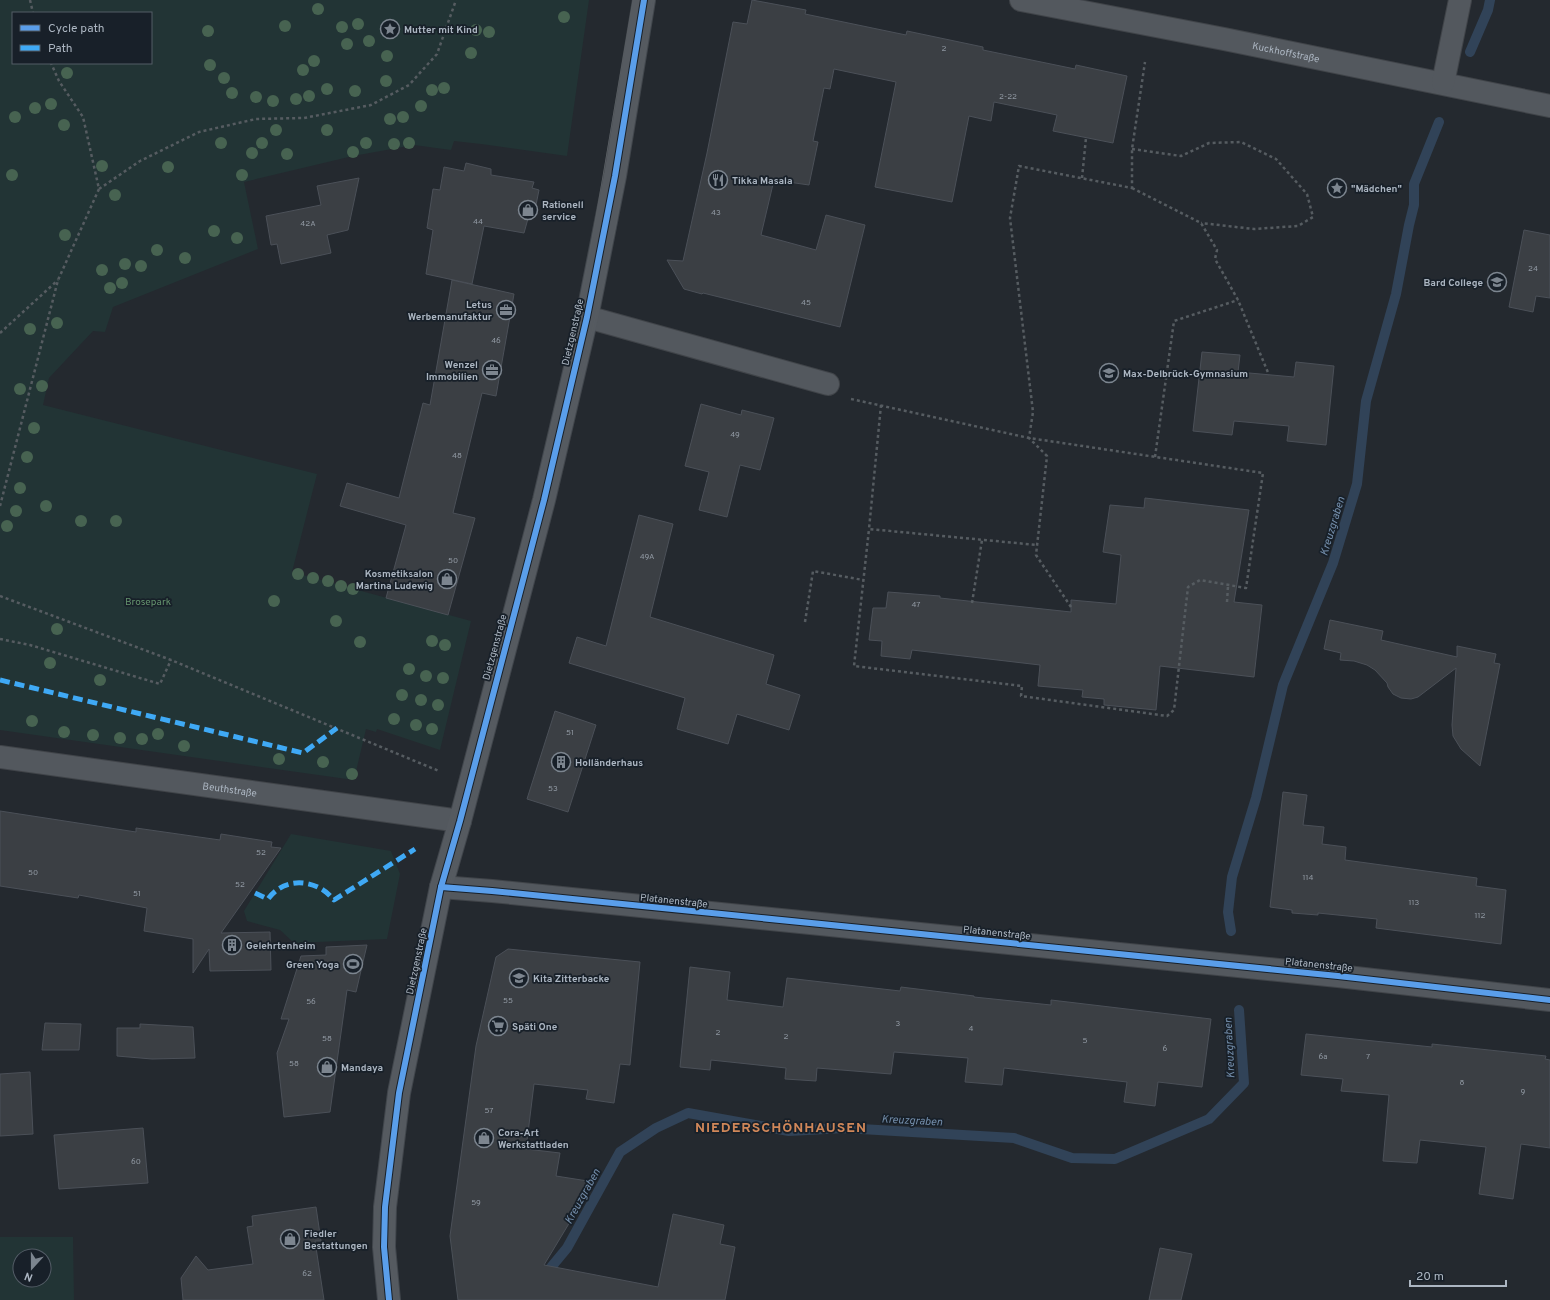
<svg xmlns="http://www.w3.org/2000/svg" width="1550" height="1300" font-family="Overpass,sans-serif">
<rect width="100%" height="100%" fill="#24292f"/>
<g fill="#223435" fill-rule="evenodd">
<path d="M0,0H589L567,156L481,144L454,141L451,150L414,145L353,156L244,182L258,249L113,307L105,332L93,331L49,378L43,405L317,474L292,572L471,621L440,750L377,729L376,732L366,729L354,780L0,730ZM13,13H151V63H13Z"/>
<path d="M291,834L391,851L400,874L387,939L294,943L280,930L247,921L244,911Z"/>
<path d="M0,1237H73L74,1300H0ZM20,1256H44V1280H20Z"/>
</g>
<g fill="none" stroke-linecap="round" stroke-linejoin="round">
<g stroke="#314358" stroke-width="10">
<path d="M1470,52L1488,10L1490,0"/>
<path d="M1231,931L1228,912L1232,877L1256,798L1283,685L1333,563L1357,484L1366,401L1396,294L1409,225L1414,205V184L1439,122"/>
<path d="M543,1277L567,1248L620,1152L656,1128L688,1113L789,1131L844,1128L1014,1138L1072,1158L1115,1159L1209,1119L1244,1083L1239,1010"/>
</g>
</g>
<g fill="#3b3f44" stroke="#4b5058">
<path d="M752,0L806,10L805,14L906,35L907,31L983,47V50L1075,69L1076,65L1127,76L1113,143L1053,131L1057,115L994,102L991,121L969,116L952,202L875,187L896,82L834,69L830,89L824,88L813,141L818,142L809,185L774,180L761,235L816,250L826,215L865,225L840,327L703,293L702,294L684,289L667,260L683,261L707,153L733,22L747,24Z"/>
<path d="M466,163L491,169V175L534,182L532,188L539,190L534,215H529L524,233L484,226L472,284L426,274L433,230L427,228L433,189L440,190L444,167L464,171Z"/>
<path d="M359,178L348,230L327,235L331,253L281,264L277,244L271,245L266,216L321,205L317,186Z"/>
<path d="M1524,230L1550,235V298L1536,296L1533,312L1509,307Z"/>
<path d="M452,280L514,294L496,396L482,393L453,513L475,518L448,615L386,598L406,525L340,506L347,483L399,498L423,403L430,405Z"/>
<path d="M1202,352L1240,355L1238,372L1294,377L1296,362L1334,366L1326,445L1287,441L1289,426L1234,421L1232,435L1193,431Z"/>
<path d="M701,404L741,415L742,410L774,418L760,470L740,465L727,517L699,510L709,472L685,466Z"/>
<path d="M1145,498L1249,510L1234,602L1262,605L1254,677L1160,666L1156,710L1104,705V699L1082,697L1083,690L1038,686L1040,665L912,650L910,659L881,656L882,641L869,640L873,608H886L888,592L940,596V598L1071,612V600L1116,604L1121,555L1103,552L1110,505L1144,508Z"/>
<path d="M639,515L673,524L650,617L774,655L766,684L800,695L789,730L737,714L728,744L677,729L685,698L569,663L577,637L606,646Z"/>
<path d="M1330,620L1383,631L1381,640L1457,657V646L1496,654L1494,663L1500,664L1480,766L1461,749L1453,736L1452,725L1456,668L1418,697L1411,699L1401,698L1393,694L1388,687L1387,683L1375,670L1367,665L1354,661L1340,660L1341,653L1324,649Z"/>
<path d="M555,711L596,725L568,812L527,799Z"/>
<path d="M1283,792L1307,795L1303,825L1324,827L1322,844L1346,847L1345,860L1477,878L1476,886L1506,890L1501,944L1376,928L1377,919L1318,913V915L1292,913V910L1270,907Z"/>
<path d="M0,811L136,832V828L220,840L221,834L272,842L271,847L281,848L221,933L270,932L271,970L210,971L209,949L193,973V939L144,931L147,908L79,895L78,898L0,886Z"/>
<path d="M367,945L356,992L347,990L330,1112L284,1117L277,1053L289,1019H281L301,956L326,955V947Z"/>
<path d="M508,949L640,962L630,1065L620,1064L614,1103L586,1099L588,1090L534,1084L526,1149L560,1153L556,1176L594,1182L544,1265L658,1287L673,1214L724,1225L720,1244L735,1247L725,1300H458L450,1236L476,1046L496,957Z"/>
<path d="M690,967L730,972L727,1000L783,1007L787,978L900,991L901,987L974,996V997L1051,1005V1000L1211,1019L1202,1087L1158,1082L1155,1106L1124,1102L1127,1082L1004,1068L1002,1085L965,1082L968,1058L894,1052L891,1074L817,1068L816,1081L785,1079L786,1068L711,1060L710,1070L680,1067Z"/>
<path d="M45,1023L81,1024L79,1050H42Z"/>
<path d="M140,1024L193,1027L195,1058L152,1059L117,1056V1028H140Z"/>
<path d="M1306,1034L1432,1047V1044L1546,1056L1545,1059L1550,1060V1148L1521,1144L1513,1199L1479,1194L1486,1147L1420,1140L1417,1163L1383,1161L1389,1095L1341,1091L1343,1079L1301,1075Z"/>
<path d="M30,1072L33,1134L0,1136V1074Z"/>
<path d="M143,1128L148,1183L59,1189L54,1135Z"/>
<path d="M316,1207L321,1241H315L324,1300H183L181,1278L196,1256L208,1270L253,1264L247,1227L253,1226L252,1216Z"/>
<path d="M1160,1248L1192,1254L1181,1300H1149Z"/>
</g>
<g fill="none" stroke-linecap="round" stroke-linejoin="round">
<g stroke="#404449" stroke-width="24">
<g id="minor">
<path id="s1" d="M1021,0L1224,39L1550,106"/>
<path d="M1443,83L1460,0"/>
<path d="M587,317L828,384"/>
<path id="s2" d="M0,757L460,821"/>
<path d="M441,887L492,891L1338,976L1550,1000"/>
</g>
</g>
<g stroke="#41464c" stroke-width="24">
<path id="major" d="M389,1300L384,1247L385,1207L399,1093L441,887L460,821L544,500L587,317L615,176L644,0"/>
</g>
<g stroke="#565c61" stroke-width="2.5" stroke-dasharray="3 3" stroke-linecap="butt">
<path d="M30,0L33,13"/>
<path d="M1132,149L1181,156L1209,143L1241,142L1276,159L1307,194L1313,217L1298,226L1254,229L1201,223"/>
<path d="M1082,178L1086,138"/>
<path d="M1132,188L1201,223L1217,250L1215,259L1238,300L1269,375"/>
<path d="M99,189L140,161L199,132L256,119L304,118L371,105L409,85L437,54L456,0"/>
<path d="M0,333L58,280"/>
<path d="M851,399L1029,438L1263,473L1246,588L1200,580L1188,587L1174,710L1167,716L1021,696L1022,686L854,666L869,529"/>
<path d="M881,405L869,529L1037,545"/>
<path d="M1155,457L1174,321L1238,300"/>
<path d="M0,506L58,280L99,189L83,117L59,81L51,63"/>
<path d="M0,596L171,660L439,771"/>
<path d="M1227,602L1228,586"/>
<path d="M972,603L982,540"/>
<path d="M1071,607L1036,555L1047,456L1029,438L1033,412L1010,218L1019,166L1132,188V149L1145,62"/>
<path d="M805,622L813,571L863,580"/>
<path d="M0,639L30,645L160,684L171,660"/>
</g>
<use href="#minor" stroke="#53585e" stroke-width="22"/>
<use href="#major" stroke="#555a60" stroke-width="22"/>
<g stroke="#575c61" stroke-width="1">
<path d="M382,1300L378,1234V1209L386,1138L404,1041L441,864L491,678L580,311L633,0"/>
<path d="M395,1300L392,1264L391,1220L395,1168L405,1101L430,966L449,888L509,664L595,319L616,224L645,50L652,0"/>
</g>
<g stroke="#3fa9f5" stroke-width="5" stroke-dasharray="10 5" stroke-linecap="butt">
<path d="M0,680L303,753L337,728"/>
<path d="M255,893L268,899C281,881 304,878 323,890C327,892 331,897 334,900L415,849"/>
</g>
<g stroke="#182029" stroke-width="8">
<g id="cycleway">
<path d="M441,887L492,891L1338,976L1550,1000"/>
<path d="M389,1300L384,1247L385,1207L399,1093L441,887L460,821L544,500L587,317L615,176L644,0"/>
</g>
</g>
<use href="#cycleway" stroke="#5a9eea" stroke-width="6"/>
</g>
<g fill="#476351">
<circle cx="318" cy="9" r="6"/>
<circle cx="564" cy="17" r="6"/>
<circle cx="358" cy="24" r="6"/>
<circle cx="285" cy="26" r="6"/>
<circle cx="342" cy="27" r="6"/>
<circle cx="476" cy="30" r="6"/>
<circle cx="208" cy="31" r="6"/>
<circle cx="489" cy="32" r="6"/>
<circle cx="369" cy="41" r="6"/>
<circle cx="347" cy="44" r="6"/>
<circle cx="471" cy="53" r="6"/>
<circle cx="387" cy="56" r="6"/>
<circle cx="314" cy="61" r="6"/>
<circle cx="210" cy="65" r="6"/>
<circle cx="303" cy="70" r="6"/>
<circle cx="67" cy="73" r="6"/>
<circle cx="224" cy="78" r="6"/>
<circle cx="386" cy="81" r="6"/>
<circle cx="444" cy="88" r="6"/>
<circle cx="327" cy="89" r="6"/>
<circle cx="432" cy="90" r="6"/>
<circle cx="355" cy="91" r="6"/>
<circle cx="232" cy="93" r="6"/>
<circle cx="309" cy="96" r="6"/>
<circle cx="256" cy="97" r="6"/>
<circle cx="296" cy="99" r="6"/>
<circle cx="273" cy="101" r="6"/>
<circle cx="51" cy="104" r="6"/>
<circle cx="421" cy="106" r="6"/>
<circle cx="35" cy="108" r="6"/>
<circle cx="15" cy="117" r="6"/>
<circle cx="403" cy="117" r="6"/>
<circle cx="390" cy="119" r="6"/>
<circle cx="64" cy="125" r="6"/>
<circle cx="276" cy="130" r="6"/>
<circle cx="327" cy="130" r="6"/>
<circle cx="221" cy="143" r="6"/>
<circle cx="262" cy="143" r="6"/>
<circle cx="366" cy="143" r="6"/>
<circle cx="409" cy="143" r="6"/>
<circle cx="394" cy="144" r="6"/>
<circle cx="353" cy="152" r="6"/>
<circle cx="252" cy="153" r="6"/>
<circle cx="287" cy="154" r="6"/>
<circle cx="102" cy="166" r="6"/>
<circle cx="168" cy="167" r="6"/>
<circle cx="12" cy="175" r="6"/>
<circle cx="242" cy="175" r="6"/>
<circle cx="115" cy="195" r="6"/>
<circle cx="214" cy="231" r="6"/>
<circle cx="65" cy="235" r="6"/>
<circle cx="237" cy="238" r="6"/>
<circle cx="157" cy="250" r="6"/>
<circle cx="185" cy="258" r="6"/>
<circle cx="125" cy="264" r="6"/>
<circle cx="141" cy="266" r="6"/>
<circle cx="102" cy="270" r="6"/>
<circle cx="122" cy="283" r="6"/>
<circle cx="110" cy="288" r="6"/>
<circle cx="57" cy="323" r="6"/>
<circle cx="30" cy="329" r="6"/>
<circle cx="42" cy="386" r="6"/>
<circle cx="20" cy="389" r="6"/>
<circle cx="34" cy="428" r="6"/>
<circle cx="27" cy="457" r="6"/>
<circle cx="20" cy="488" r="6"/>
<circle cx="46" cy="506" r="6"/>
<circle cx="16" cy="511" r="6"/>
<circle cx="81" cy="521" r="6"/>
<circle cx="116" cy="521" r="6"/>
<circle cx="7" cy="526" r="6"/>
<circle cx="298" cy="574" r="6"/>
<circle cx="313" cy="578" r="6"/>
<circle cx="328" cy="581" r="6"/>
<circle cx="341" cy="586" r="6"/>
<circle cx="353" cy="589" r="6"/>
<circle cx="274" cy="601" r="6"/>
<circle cx="336" cy="621" r="6"/>
<circle cx="57" cy="629" r="6"/>
<circle cx="432" cy="641" r="6"/>
<circle cx="360" cy="642" r="6"/>
<circle cx="445" cy="645" r="6"/>
<circle cx="50" cy="663" r="6"/>
<circle cx="409" cy="669" r="6"/>
<circle cx="426" cy="676" r="6"/>
<circle cx="443" cy="678" r="6"/>
<circle cx="100" cy="680" r="6"/>
<circle cx="402" cy="695" r="6"/>
<circle cx="421" cy="700" r="6"/>
<circle cx="438" cy="705" r="6"/>
<circle cx="394" cy="719" r="6"/>
<circle cx="32" cy="721" r="6"/>
<circle cx="416" cy="725" r="6"/>
<circle cx="432" cy="729" r="6"/>
<circle cx="64" cy="732" r="6"/>
<circle cx="158" cy="734" r="6"/>
<circle cx="93" cy="735" r="6"/>
<circle cx="120" cy="738" r="6"/>
<circle cx="142" cy="739" r="6"/>
<circle cx="184" cy="746" r="6"/>
<circle cx="279" cy="759" r="6"/>
<circle cx="323" cy="762" r="6"/>
<circle cx="352" cy="774" r="6"/>
</g>
<defs>
<g id="sight-ring" transform="scale(1)"><circle r="9.5" fill="#182029" stroke="#7c858f" stroke-width="1.5"/><path d="M0-6L1.8-2.2L6-1.7L2.9 1.2L3.7 5.4L0 3.3L-3.7 5.4L-2.9 1.2L-6-1.7L-1.8-2.2Z" fill="#7c858f"/></g>
<g id="restaurant-ring" transform="scale(1)"><circle r="9.5" fill="#182029" stroke="#7c858f" stroke-width="1.5"/><path d="M-5-6h1v4h1v-4h1v4h1v-4h1v5L-1.5 .5V6h-2V.5L-5-1ZM5-6V6H3V1.5H1.5Q1.5-4 5-6Z" fill="#7c858f"/></g>
<g id="shop-ring" transform="scale(1)"><circle r="9.5" fill="#182029" stroke="#7c858f" stroke-width="1.5"/><path d="M-5-2.5h2.3a2.7 3.5 0 0 1 5.4 0H5L5.5 6h-11ZM-1.5-2.5h3a1.5 2.3 0 0 0-3 0Z" fill="#7c858f"/></g>
<g id="university-ring" transform="scale(1)"><circle r="9.5" fill="#182029" stroke="#7c858f" stroke-width="1.5"/><path d="M0-5L7-2L0 1L-7-2ZM-4 1L0 2.5L4 1V4Q0 6-4 4Z" fill="#7c858f"/></g>
<g id="office-ring" transform="scale(1)"><circle r="9.5" fill="#182029" stroke="#7c858f" stroke-width="1.5"/><path d="M-6-3h4V-5.5h4V-3h4V5H-6ZM-1-4.5V-3h2v-1.5ZM-6 0V1H6V0Z" fill="#7c858f"/></g>
<g id="school-ring" transform="scale(1)"><circle r="9.5" fill="#182029" stroke="#7c858f" stroke-width="1.5"/><path d="M0-5L7-2L0 1L-7-2ZM-4 1L0 2.5L4 1V4Q0 6-4 4Z" fill="#7c858f"/></g>
<g id="building-ring" transform="scale(1)"><circle r="9.5" fill="#182029" stroke="#7c858f" stroke-width="1.5"/><path d="M-4-6H4V6H1V3H-1V6H-4ZM-2.5-4.3h1.7v1.8h-1.7ZM.8-4.3h1.7v1.8H.8ZM-2.5-1h1.7V.8h-1.7ZM.8-1h1.7V.8H.8Z" fill="#7c858f"/></g>
<g id="stadium-ring" transform="scale(1)"><circle r="9.5" fill="#182029" stroke="#7c858f" stroke-width="1.5"/><path d="M0-5a6.5 5 0 1 0 0 10a6.5 5 0 1 0 0-10ZM-3.5-1.8h7v3.6h-7Z" fill="#7c858f"/></g>
<g id="supermarket-ring" transform="scale(1)"><circle r="9.5" fill="#182029" stroke="#7c858f" stroke-width="1.5"/><path d="M-6-5.5h2.5l.6 2H6L4.5 2H-2.5L-4.4-4H-6ZM-1.5 3.2a1.3 1.3 0 1 0 .1 0ZM3 3.2a1.3 1.3 0 1 0 .1 0Z" fill="#7c858f"/></g>
</defs>
<g fill-rule="evenodd">
<use href="#sight-ring" x="390" y="29"/>
<use href="#restaurant-ring" x="718" y="180"/>
<use href="#sight-ring" x="1337" y="188"/>
<use href="#shop-ring" x="528" y="210"/>
<use href="#university-ring" x="1497" y="282"/>
<use href="#office-ring" x="506" y="310"/>
<use href="#office-ring" x="492" y="370"/>
<use href="#school-ring" x="1109" y="373"/>
<use href="#shop-ring" x="447" y="579"/>
<use href="#building-ring" x="561" y="762"/>
<use href="#building-ring" x="232" y="945"/>
<use href="#stadium-ring" x="353" y="964"/>
<use href="#school-ring" x="519" y="978"/>
<use href="#supermarket-ring" x="498" y="1026"/>
<use href="#shop-ring" x="327" y="1067"/>
<use href="#shop-ring" x="484" y="1138"/>
<use href="#shop-ring" x="290" y="1239"/>
</g>
<g text-anchor="middle" stroke-width="3.5" stroke-linejoin="round" paint-order="stroke">
<g font-size="8" fill="#9098a2">
<text x="944" y="51">2</text>
<text x="1008" y="99">2-22</text>
<text x="716" y="215">43</text>
<text x="478" y="224">44</text>
<text x="308" y="226">42A</text>
<text x="1533" y="271">24</text>
<text x="806" y="305">45</text>
<text x="496" y="343">46</text>
<text x="735" y="437">49</text>
<text x="457" y="458">48</text>
<text x="647" y="559">49A</text>
<text x="453" y="563">50</text>
<text x="916" y="607">47</text>
<text x="570" y="735">51</text>
<text x="553" y="791">53</text>
<text x="261" y="855">52</text>
<text x="33" y="875">50</text>
<text x="1308" y="880">114</text>
<text x="240" y="887">52</text>
<text x="137" y="896">51</text>
<text x="1414" y="905">113</text>
<text x="1480" y="918">112</text>
<text x="508" y="1003">55</text>
<text x="311" y="1004">56</text>
<text x="898" y="1026">3</text>
<text x="971" y="1031">4</text>
<text x="718" y="1035">2</text>
<text x="786" y="1039">2</text>
<text x="327" y="1041">58</text>
<text x="1085" y="1043">5</text>
<text x="1165" y="1051">6</text>
<text x="1323" y="1059">6a</text>
<text x="1368" y="1059">7</text>
<text x="294" y="1066">58</text>
<text x="1462" y="1085">8</text>
<text x="1523" y="1094">9</text>
<text x="489" y="1113">57</text>
<text x="136" y="1164">60</text>
<text x="476" y="1205">59</text>
<text x="307" y="1276">62</text>
</g>
<g font-size="10" font-weight="bold" fill="#acb6c2" stroke="#182029" text-anchor="start">
<text x="404" y="33">Mutter mit Kind</text>
<text x="732" y="184">Tikka Masala</text>
<text x="1351" y="192">"Mädchen"</text>
<text x="542" y="208">Rationell<tspan x="542" dy="12">service</tspan></text>
<text x="1483" y="286" text-anchor="end">Bard College</text>
<text x="492" y="308" text-anchor="end">Letus<tspan x="492" dy="12">Werbemanufaktur</tspan></text>
<text x="478" y="368" text-anchor="end">Wenzel<tspan x="478" dy="12">Immobilien</tspan></text>
<text x="1123" y="377">Max-Delbrück-Gymnasium</text>
<text x="433" y="577" text-anchor="end">Kosmetiksalon<tspan x="433" dy="12">Martina Ludewig</tspan></text>
<text x="575" y="766">Holländerhaus</text>
<text x="246" y="949">Gelehrtenheim</text>
<text x="339" y="968" text-anchor="end">Green Yoga</text>
<text x="533" y="982">Kita Zitterbacke</text>
<text x="512" y="1030">Späti One</text>
<text x="341" y="1071">Mandaya</text>
<text x="498" y="1136">Cora-Art<tspan x="498" dy="12">Werkstattladen</tspan></text>
<text x="304" y="1237">Fiedler<tspan x="304" dy="12">Bestattungen</tspan></text>
</g>
<g font-size="10" fill="#acb6c2" stroke="#182029">
<text dy="4" stroke="none"><textPath href="#s1" startOffset="270">Kuckhoffstraße</textPath></text>
<text transform="translate(572 332) rotate(-77)" y="4">Dietzgenstraße</text>
<text transform="translate(494 647) rotate(-75)" y="4">Dietzgenstraße</text>
<text dy="4" stroke="none"><textPath href="#s2" startOffset="232">Beuthstraße</textPath></text>
<text transform="translate(674 900) rotate(6)" y="4">Platanenstraße</text>
<text transform="translate(997 932) rotate(6)" y="4">Platanenstraße</text>
<text transform="translate(416 961) rotate(-78)" y="4">Dietzgenstraße</text>
<text transform="translate(1319 964) rotate(6)" y="4">Platanenstraße</text>
</g>
<g font-size="10" fill="#64926d" stroke="#182029">
<text x="148" y="605">Brosepark</text>
</g>
<g font-size="11" font-style="italic" fill="#748eab" stroke="#182029">
<text transform="translate(1332 526) rotate(-73)" y="4">Kreuzgraben</text>
<text transform="translate(1229 1048) rotate(-93)" y="4">Kreuzgraben</text>
<text transform="translate(912 1120) rotate(3)" y="4">Kreuzgraben</text>
<text transform="translate(582 1196) rotate(-61)" y="4">Kreuzgraben</text>
</g>
<g font-size="14" font-weight="bold" letter-spacing="1" fill="#d08759" stroke="#182029">
<text x="781" y="1132">NIEDERSCHÖNHAUSEN</text>
</g>
</g>
<rect x="12" y="12" width="140" height="52" fill="#182029" stroke="#535c66"/>
<rect x="20" y="25" width="20" height="6" fill="#5a9eea" stroke="#535c66"/>
<text x="48" y="32" font-size="12" fill="#acb6c2">Cycle path</text>
<rect x="20" y="45" width="20" height="6" fill="#3fa9f5" stroke="#535c66"/>
<text x="48" y="52" font-size="12" fill="#acb6c2">Path</text>
<g transform="translate(32 1268) rotate(201)"><circle r="19" fill="#182029" stroke="#535c66"/>
<path d="M0-3L7 15L0 10L-7 15Z" fill="#7c858f"/>
<text y="-6" font-size="11" font-weight="bold" text-anchor="middle" fill="#acb6c2">N</text>
</g>
<path d="M1410 1280v6h96v-6" fill="none" stroke="#acb6c2" stroke-width="2"/>
<text x="1416" y="1280" font-size="12" fill="#acb6c2" stroke="#182029" stroke-width="3" paint-order="stroke">20 m</text>
</svg>
